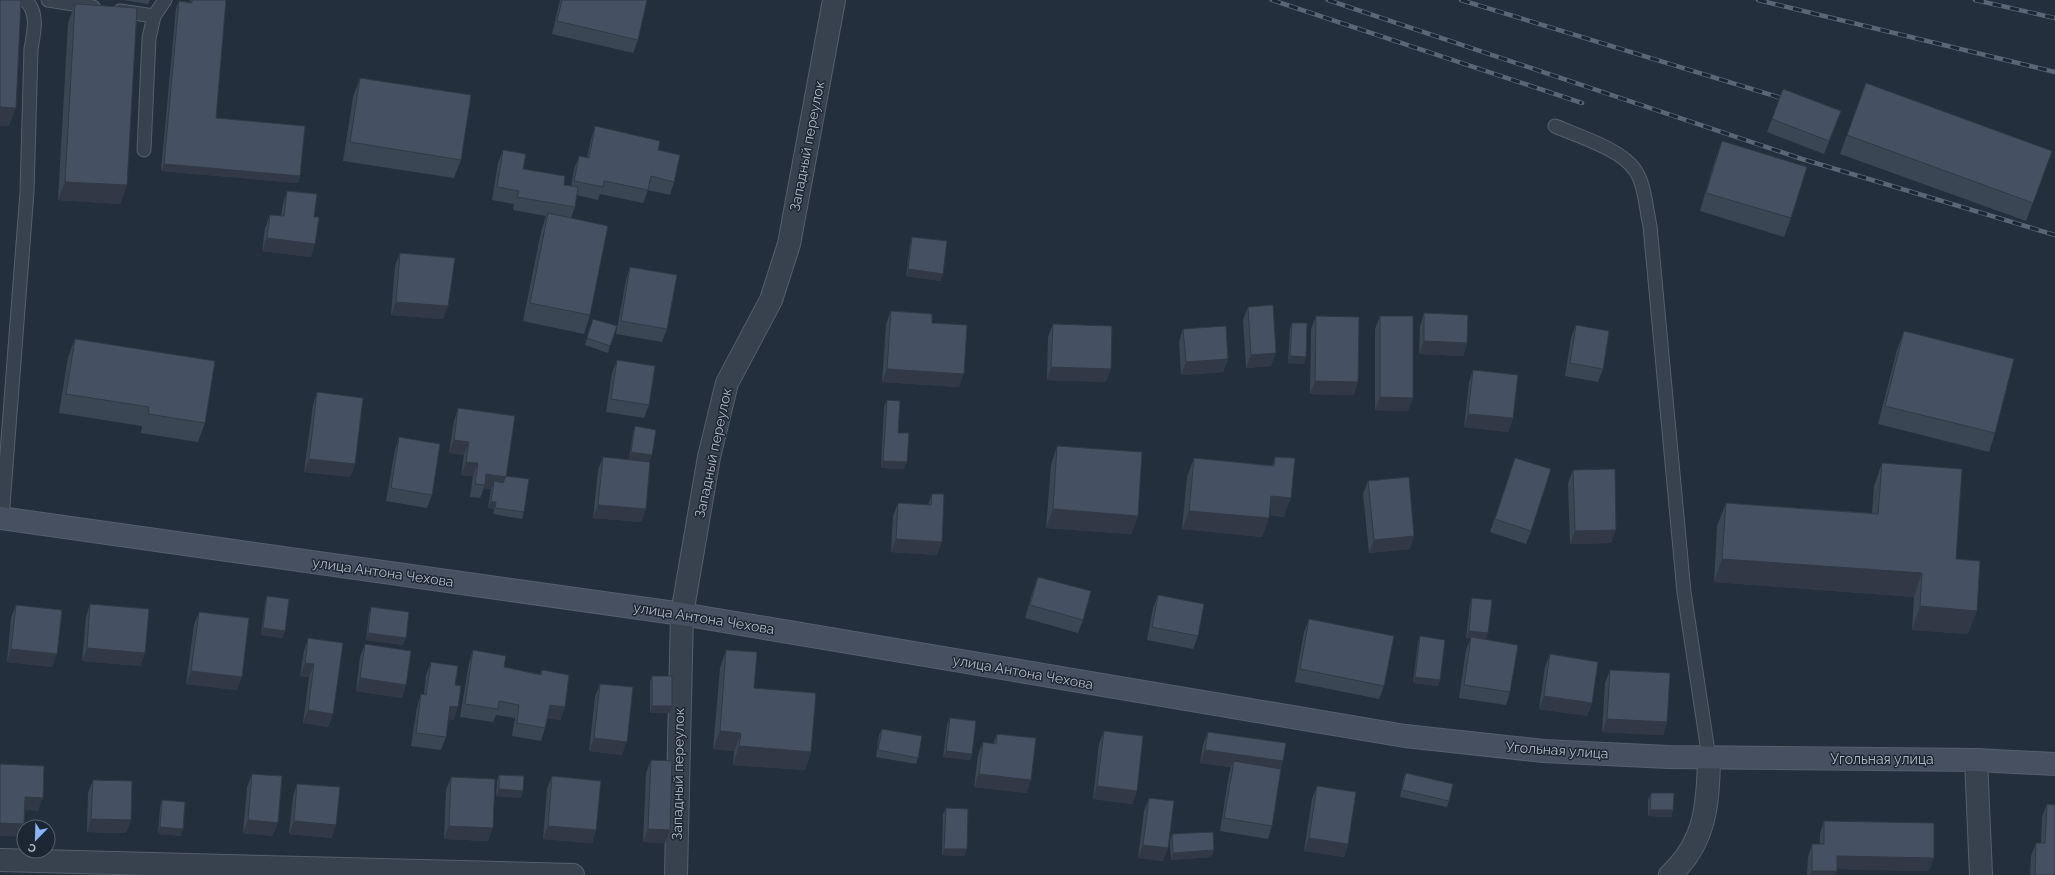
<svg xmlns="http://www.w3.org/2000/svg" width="2055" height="875" font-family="Raleway,sans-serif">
<rect width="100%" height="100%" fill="#242f3e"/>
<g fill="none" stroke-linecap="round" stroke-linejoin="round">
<g stroke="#565f6c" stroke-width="15">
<g id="lane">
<path d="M48,0L93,7"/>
<path d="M120,11L154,16"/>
<path d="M1555,126C1578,136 1621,149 1635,170C1645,184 1646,209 1650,226L1684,592L1709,758"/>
<path d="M144,150L149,38L154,16L165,0"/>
<path d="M2,518L27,192L31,49C34,32 39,12 25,0"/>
</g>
</g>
<g stroke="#565f6c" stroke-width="24">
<g id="street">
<path d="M1976,760L1981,875"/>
<path d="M0,860L573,875"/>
<path d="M676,875L682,614L709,457L727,383L771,300L789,244L834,0"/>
<path d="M1670,875C1706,842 1708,804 1709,758"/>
</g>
</g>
<g stroke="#565f6c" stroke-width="24">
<path id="secondary" d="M0,518L682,614L1405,736L1544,751L1668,757L1976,760L2055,764"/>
</g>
<use href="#lane" stroke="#38414e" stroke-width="13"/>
<use href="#street" stroke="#38414e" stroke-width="22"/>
<use href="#secondary" stroke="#465061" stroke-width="22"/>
<g stroke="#5a6575" stroke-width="4.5">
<g id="rail">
<path d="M1272,0L1582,103"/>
<path d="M1328,0L1802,159L2055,235"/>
<path d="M1461,0L1791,101"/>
<path d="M1758,0L2055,72"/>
<path d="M1975,0L2055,18"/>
</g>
</g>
<use href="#rail" stroke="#1d2633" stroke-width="3" stroke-dasharray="9" stroke-linecap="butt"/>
</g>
<g fill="#3b4654">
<path d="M123,0H150L148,4Z"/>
<path d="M190,0H226L216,118L300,176L298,183L161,171L176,8L179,1L190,2Z"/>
<path d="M560,0H646L638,40L633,53L552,34Z"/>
<path d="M75,4L127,185L120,204L58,200L68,23Z"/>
<path d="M360,78L461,160L454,178L343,161L353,97Z"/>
<path d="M1866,83L2052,151L2026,221L1840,154Z"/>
<path d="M1772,119L1836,124L1824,154L1767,132Z"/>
<path d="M595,126L658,150L674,182L670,195L648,190L643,203L600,194L598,200L576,195L575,207L571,218L590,315L584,334L523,321L541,232L546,216L513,210L514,204L492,200L498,163L503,150L523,169L564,185L571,186L574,169L579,156L587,158L591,139Z"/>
<path d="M1722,141L1791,218L1784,237L1700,211L1715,160Z"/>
<path d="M287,191L311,257L262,251L265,228L270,215L281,216L283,204Z"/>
<path d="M912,237L941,281L906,276L910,244Z"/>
<path d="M400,253L443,319L391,315L395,266Z"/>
<path d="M630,267L667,329L662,342L616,334L626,280Z"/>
<path d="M1248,307L1271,366L1246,368L1243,320Z"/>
<path d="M891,311L932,323L959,387L882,382L886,324Z"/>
<path d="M1424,313L1467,343L1463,356L1419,354L1420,326Z"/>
<path d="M1316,316L1354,395L1310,394L1311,329Z"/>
<path d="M1380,316L1408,411L1375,410V329Z"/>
<path d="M593,319L610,346L608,353L585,345Z"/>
<path d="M1292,323L1306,357L1304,364L1288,363L1290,329Z"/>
<path d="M1053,324L1106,382L1047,380L1048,337Z"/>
<path d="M1576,325L1603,369L1598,382L1565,376L1571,338Z"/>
<path d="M1183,329L1228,359L1223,372L1181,375L1179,342Z"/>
<path d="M1904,331L1995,433L1989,452L1878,424L1897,350Z"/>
<path d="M75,339L205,423L198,442L141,433L142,426L59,413L68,357Z"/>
<path d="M617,360L649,405L644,418L606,412L612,373Z"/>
<path d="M1473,370L1513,418L1508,432L1464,427L1469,383Z"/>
<path d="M317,392L355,464L350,477L304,472L313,405Z"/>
<path d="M887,400L898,433L907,462L904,469L881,468L884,407Z"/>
<path d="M458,408L506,476L524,512L522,519L493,514L494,509L488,508L491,489L484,488L480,498L470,497L473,476L461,475L464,455L449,453L454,421Z"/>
<path d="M635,426L650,462L646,509L641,522L593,518L598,470L603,457L644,461L629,459L633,433Z"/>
<path d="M399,437L432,495L427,508L386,501L395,450Z"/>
<path d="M1057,446L1138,516L1131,534L1046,528L1051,465Z"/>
<path d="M1275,457L1284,517L1269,515L1262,537L1182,529L1187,477L1194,458L1272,466Z"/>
<path d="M1515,458L1531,531L1526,544L1490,532Z"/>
<path d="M1882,463L1956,559L1968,634L1912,630L1914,597L1714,582L1717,526L1726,503L1872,513L1874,486Z"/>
<path d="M1573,470L1611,543L1570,544L1568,483Z"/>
<path d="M1368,481L1410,549L1369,553L1363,494Z"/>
<path d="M932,494L937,555L891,552L893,516L898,503L928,505Z"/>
<path d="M1038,577L1083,620L1078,633L1025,618L1033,590Z"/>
<path d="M1158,595L1198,636L1193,649L1147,640L1153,608Z"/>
<path d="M267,596L283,638L261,635L265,603Z"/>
<path d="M1472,598L1486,639L1510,692L1506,705L1459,698L1466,650L1471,638H1466L1470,604Z"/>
<path d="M90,604L145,653L140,666L82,661L86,617Z"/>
<path d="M16,605L52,667L7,662L11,618Z"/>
<path d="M371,607L403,645L366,640L369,613Z"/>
<path d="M199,612L237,690L186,684L194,625Z"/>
<path d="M1309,619L1384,686L1379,699L1295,682L1304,632Z"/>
<path d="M1420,636L1440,680L1438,686L1413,683L1418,642Z"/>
<path d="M308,638L333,714L328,727L303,723L309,677L300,676L304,651Z"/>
<path d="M365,644L402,698L356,691L360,657Z"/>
<path d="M473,650L504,667L540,674L542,670L565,707L560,720L547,718L545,728L541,741L512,736L515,718L496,715L493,722L460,717L469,663Z"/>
<path d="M726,650L754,688L811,752L805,770L733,765L734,751L713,749L720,668Z"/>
<path d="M1550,654L1592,703L1587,716L1539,709L1545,667Z"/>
<path d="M431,662L455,685L454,720L448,719L446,737L441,750L411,746L417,707L421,694H424L426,675Z"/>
<path d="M1610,670L1667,722L1663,735L1602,732L1605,683Z"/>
<path d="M652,676L669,713H650V682Z"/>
<path d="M600,684L622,755L589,751L595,697Z"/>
<path d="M950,718L972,754L970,760L943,757L947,725Z"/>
<path d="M882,729L918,758L916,764L876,757L879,735Z"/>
<path d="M1104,731L1137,791L1132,804L1093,799L1099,744Z"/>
<path d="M1208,732L1283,761L1280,768L1272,826L1268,839L1220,831L1229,774L1231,767L1200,763L1203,745Z"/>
<path d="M997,734L1027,793L974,787L978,755L983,742L993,744Z"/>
<path d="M651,760L670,830L665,843L643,842L646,773Z"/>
<path d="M1406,773L1449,801L1447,807L1400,797L1403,780Z"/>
<path d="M252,774L273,836L243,833L247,787Z"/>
<path d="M499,775L523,791L521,798L496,796L497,781Z"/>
<path d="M552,776L596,830L592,843L543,839L547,789Z"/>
<path d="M451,777L488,841L444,839L446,790Z"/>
<path d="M93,780L131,820L126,833L87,832L88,793Z"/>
<path d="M297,784L332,838L289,834L293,797Z"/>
<path d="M1317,786L1348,844L1344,857L1304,851L1312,799Z"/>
<path d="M1651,793L1673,810L1671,817L1648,816V800Z"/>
<path d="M1149,798L1163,861L1138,858L1144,811Z"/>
<path d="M162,800L183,829L181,836L158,834L160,807Z"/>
<path d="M2047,804L2055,875H2030L2031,856L2036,843H2041L2042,817Z"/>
<path d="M946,808L967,849L964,856L942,855L943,814Z"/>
<path d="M1824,821L1929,871L1837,869L1835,875H1807L1808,857L1812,844H1820V834Z"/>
<path d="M1172,834L1214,850L1211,857L1171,860L1170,841Z"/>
</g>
<g fill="#303945">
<path d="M0,107L16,108L9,126H0Z"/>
<path d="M164,164L300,176L298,183L161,171Z"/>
<path d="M65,182L127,185L120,204L58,200Z"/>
<path d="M267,238L315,244L311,257L262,251Z"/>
<path d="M908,269L943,274L941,281L906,276Z"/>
<path d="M396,302L448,306L443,319L391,315Z"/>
<path d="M1424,341L1467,343L1463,356L1419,354Z"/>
<path d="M1276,353L1271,366L1246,368L1251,355Z"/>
<path d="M1290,356L1306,357L1304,364L1288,363Z"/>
<path d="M1228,359L1223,372L1181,375L1186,362Z"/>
<path d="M1051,367L1111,369L1106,382L1047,380Z"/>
<path d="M887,369L964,374L959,387L882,382Z"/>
<path d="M1315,381L1358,382L1354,395L1310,394Z"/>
<path d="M1380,397L1413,398L1408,411L1375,410Z"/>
<path d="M1468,414L1513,418L1508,432L1464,427Z"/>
<path d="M454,440L469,442L464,455L449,453Z"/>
<path d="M631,452L652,455L650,462L629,459Z"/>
<path d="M309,459L355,464L350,477L304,472Z"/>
<path d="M883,461L907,462L904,469L881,468Z"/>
<path d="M466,462L478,463L473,476L461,475Z"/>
<path d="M486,474L506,477L501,490L494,481L491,489L484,488Z"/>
<path d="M1271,496L1291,498L1284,517L1264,515Z"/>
<path d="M491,502H496L494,509L488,508Z"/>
<path d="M598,505L646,509L641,522L593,518Z"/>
<path d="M1053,509L1138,516L1131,534L1046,528Z"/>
<path d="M1189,511L1269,518L1262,537L1182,529Z"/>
<path d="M1616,530L1611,543L1570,544L1575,531Z"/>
<path d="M1414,536L1410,549L1369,553L1374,540Z"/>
<path d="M896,539L942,542L937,555L891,552Z"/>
<path d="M1722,559L1922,573L1914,597L1714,582Z"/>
<path d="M1920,606L1977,611L1968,634L1912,630Z"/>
<path d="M263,628L285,631L283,638L261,635Z"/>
<path d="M1469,631L1488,633L1486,640L1466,638Z"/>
<path d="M368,633L406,638L403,645L366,640Z"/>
<path d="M87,648L145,653L140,666L82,661Z"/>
<path d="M11,649L57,654L52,667L7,662Z"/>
<path d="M305,663L314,664L309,677L300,676Z"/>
<path d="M191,671L242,677L237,690L186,684Z"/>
<path d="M1415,677L1440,680L1438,686L1413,683Z"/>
<path d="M360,678L406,685L402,698L356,691Z"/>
<path d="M1544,696L1592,703L1587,716L1539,709Z"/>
<path d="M550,705L565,707L560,720L545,718Z"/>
<path d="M450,706L458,707L454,720L445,719Z"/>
<path d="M652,706H672L669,713H650Z"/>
<path d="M308,710L333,714L328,727L303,723Z"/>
<path d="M1607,719L1667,722L1663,735L1602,732Z"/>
<path d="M720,731L741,733L734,751L713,749Z"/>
<path d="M594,738L627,742L622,755L589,751Z"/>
<path d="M739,746L811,752L805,770L733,765Z"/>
<path d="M1205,750L1283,761L1279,774L1234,761L1231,767L1200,763Z"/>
<path d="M946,751L972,754L970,760L943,757Z"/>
<path d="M979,774L1031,780L1027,793L974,787Z"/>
<path d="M1097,786L1137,791L1132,804L1093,799Z"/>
<path d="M499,789L523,791L521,798L496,796Z"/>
<path d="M25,797L43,798L38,811L21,810Z"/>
<path d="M1650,810H1673L1671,817L1648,816Z"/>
<path d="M91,819L131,820L126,833L87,832Z"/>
<path d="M248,820L278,823L273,836L243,833Z"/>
<path d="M294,821L336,825L332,838L289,834Z"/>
<path d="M0,823L24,824L19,837L0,836Z"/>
<path d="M449,826L493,828L488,841L444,839Z"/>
<path d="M548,826L596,830L592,843L543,839Z"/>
<path d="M160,827L183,829L181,836L158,834Z"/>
<path d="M648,829L670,830L665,843L643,842Z"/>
<path d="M1309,838L1348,844L1344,857L1304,851Z"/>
<path d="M1143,845L1168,848L1163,861L1138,858Z"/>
<path d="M944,849H967L964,856L942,855Z"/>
<path d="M1214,850L1211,857L1171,860L1173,853Z"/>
<path d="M1837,856L1934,858L1929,871L1832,869Z"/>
<path d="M1812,871H1837L1835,875H1810Z"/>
</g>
<g fill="#455162" stroke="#303945">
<path d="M0,0H21L16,108L0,107Z"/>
<path d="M192,0H226L216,118L305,126L300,176L164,164L179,1L192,3Z"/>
<path d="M562,0H647L638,40L557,21Z"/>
<path d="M75,4L137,8L127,185L65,182Z"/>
<path d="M360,78L471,95L461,160L350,142Z"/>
<path d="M1866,83L2052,151L2033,203L1847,135Z"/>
<path d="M1783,89L1841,111L1829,141L1772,119Z"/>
<path d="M595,126L660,141L658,150L680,155L674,182L651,176L648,190L604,181L603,187L574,181L579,156L589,158Z"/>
<path d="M1722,141L1807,167L1791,218L1706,193Z"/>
<path d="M503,150L526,154L523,169L565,176L564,185L578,187L575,207L517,197L519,191L497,187Z"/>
<path d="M287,191L317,194L314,217H319L315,244L267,238L270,215L284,216Z"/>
<path d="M548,213L608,226L590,315L530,303Z"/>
<path d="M912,237L947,241L943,274L908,269Z"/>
<path d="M400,253L455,258L448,306L396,302Z"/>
<path d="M630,267L677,275L667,329L621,321Z"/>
<path d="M1273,305L1276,353L1251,355L1248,307Z"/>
<path d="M891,311L932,314V323L967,325L964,374L887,369Z"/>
<path d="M1424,313L1468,315L1467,343L1424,341Z"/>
<path d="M1316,316L1359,317L1358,382L1315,381Z"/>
<path d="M1380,316H1413V398L1380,397Z"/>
<path d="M593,319L617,326L610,346L587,338Z"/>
<path d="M1292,323H1307L1306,357L1290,356Z"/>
<path d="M1053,324L1112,326L1111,369L1051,367Z"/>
<path d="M1576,325L1609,331L1603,369L1570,363Z"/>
<path d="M1226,326L1228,359L1186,362L1183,329Z"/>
<path d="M1904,331L2014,359L1995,433L1885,406Z"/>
<path d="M75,339L215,361L205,423L148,414L149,407L66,394Z"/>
<path d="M617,360L655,366L649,405L611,399Z"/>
<path d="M1473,370L1518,375L1513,418L1468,414Z"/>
<path d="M317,392L363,398L355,464L309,459Z"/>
<path d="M887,400L900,401L898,433H909L907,462L883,461Z"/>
<path d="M458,408L515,416L506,477L486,474L485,485L475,484L478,463L466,462L469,442L454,440Z"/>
<path d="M635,426L656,430L652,455L631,452Z"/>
<path d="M399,437L440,444L432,495L391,488Z"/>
<path d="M1057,446L1142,452L1138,516L1053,509Z"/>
<path d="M603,457L650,462L646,509L598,505Z"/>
<path d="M1275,457L1295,458L1291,498L1271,496L1269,518L1189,511L1194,458L1274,466Z"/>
<path d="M1515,458L1551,469L1531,531L1495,519Z"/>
<path d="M1882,463L1962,469L1956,559L1980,561L1977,611L1920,606L1922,573L1722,559L1726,503L1878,514Z"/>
<path d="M1615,469L1616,530L1575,531L1573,470Z"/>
<path d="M506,476L529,479L524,512L495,508L496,502H491L494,481L503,483Z"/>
<path d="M1409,477L1414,536L1374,540L1368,481Z"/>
<path d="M932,494H944L942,542L896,539L898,503L931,505Z"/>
<path d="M1038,577L1091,591L1083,620L1030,605Z"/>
<path d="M1158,595L1204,604L1198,636L1152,627Z"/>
<path d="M267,596L289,599L285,631L263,628Z"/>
<path d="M1472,598L1492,600L1488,633L1469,631Z"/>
<path d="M90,604L149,609L145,653L87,648Z"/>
<path d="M16,605L62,610L57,654L11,649Z"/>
<path d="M371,607L409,612L406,638L368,633Z"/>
<path d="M199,612L249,618L242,677L191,671Z"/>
<path d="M1309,619L1394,636L1384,686L1300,669Z"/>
<path d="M1420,636L1445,640L1440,680L1415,677Z"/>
<path d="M1471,637L1518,645L1510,692L1464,685Z"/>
<path d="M308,638L343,643L333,714L308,710L314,664L305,663Z"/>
<path d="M365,644L411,651L406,685L360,678Z"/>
<path d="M473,650L506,656L504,667L541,675L542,670L569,675L565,707L550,705L545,728L517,723L519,705L499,701L498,709L465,704Z"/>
<path d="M726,650L757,652L754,688L816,693L811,752L739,746L741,733L720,731Z"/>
<path d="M1550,654L1598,662L1592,703L1544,696Z"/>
<path d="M431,662L458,666L455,685L461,686L458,707L450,706L446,737L416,733L421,694L426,695Z"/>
<path d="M1610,670L1670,673L1667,722L1607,719Z"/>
<rect x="652" y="676" width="20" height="30"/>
<path d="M600,684L633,687L627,742L594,738Z"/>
<path d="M950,718L976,721L972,754L946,751Z"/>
<path d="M882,729L922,736L918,758L878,750Z"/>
<path d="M1104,731L1143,736L1137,791L1097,786Z"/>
<path d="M1208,732L1286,743L1283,761L1205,750Z"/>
<path d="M997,734L1036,738L1031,780L979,774L983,742L996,744Z"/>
<path d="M651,760L672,761L670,830L648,829Z"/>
<path d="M1234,761L1281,769L1272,826L1224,818Z"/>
<path d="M0,764L44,766L43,798L25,797L24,824L0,823Z"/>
<path d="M1406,773L1453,784L1449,801L1402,790Z"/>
<path d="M252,774L282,776L278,823L248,820Z"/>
<path d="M499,775L524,776L523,791L499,789Z"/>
<path d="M552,776L601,781L596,830L548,826Z"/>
<path d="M451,777L495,779L493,828L449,826Z"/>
<path d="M93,780L132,781L131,820L91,819Z"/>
<path d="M297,784L340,787L336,825L294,821Z"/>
<path d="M1317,786L1356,792L1348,844L1309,838Z"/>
<path d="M1651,793H1674L1673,810H1650Z"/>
<path d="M1149,798L1174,801L1168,848L1143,845Z"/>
<path d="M162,800L185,802L183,829L160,827Z"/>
<path d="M2047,804L2055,805V875H2035L2036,843H2045Z"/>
<path d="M946,808L968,809L967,849H944Z"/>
<path d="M1824,821L1934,823V858L1837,856V871H1812V844H1824Z"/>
<path d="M1213,832L1214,850L1173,853L1172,834Z"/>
</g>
<g text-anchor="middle" stroke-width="3" stroke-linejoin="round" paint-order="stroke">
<g font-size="14" fill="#b4bcc9" stroke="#1d2633">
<text transform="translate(807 146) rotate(-79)" y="5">Западный переулок</text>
<text transform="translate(713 453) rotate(-78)" y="5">Западный переулок</text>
<text transform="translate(383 572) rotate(8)" y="5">улица Антона Чехова</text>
<text transform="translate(704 618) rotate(9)" y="5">улица Антона Чехова</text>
<text transform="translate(1023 672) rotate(10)" y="5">улица Антона Чехова</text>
<text transform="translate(1557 750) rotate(4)" y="5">Угольная улица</text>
<text x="1882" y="764">Угольная улица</text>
<text transform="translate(678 774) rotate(-89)" y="5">Западный переулок</text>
</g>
</g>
<g transform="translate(36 839) rotate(203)"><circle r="19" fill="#1d2633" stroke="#59626f"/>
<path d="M0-3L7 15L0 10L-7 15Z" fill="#8ab4f8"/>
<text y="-6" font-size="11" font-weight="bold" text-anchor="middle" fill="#b4bcc9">С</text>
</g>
</svg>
